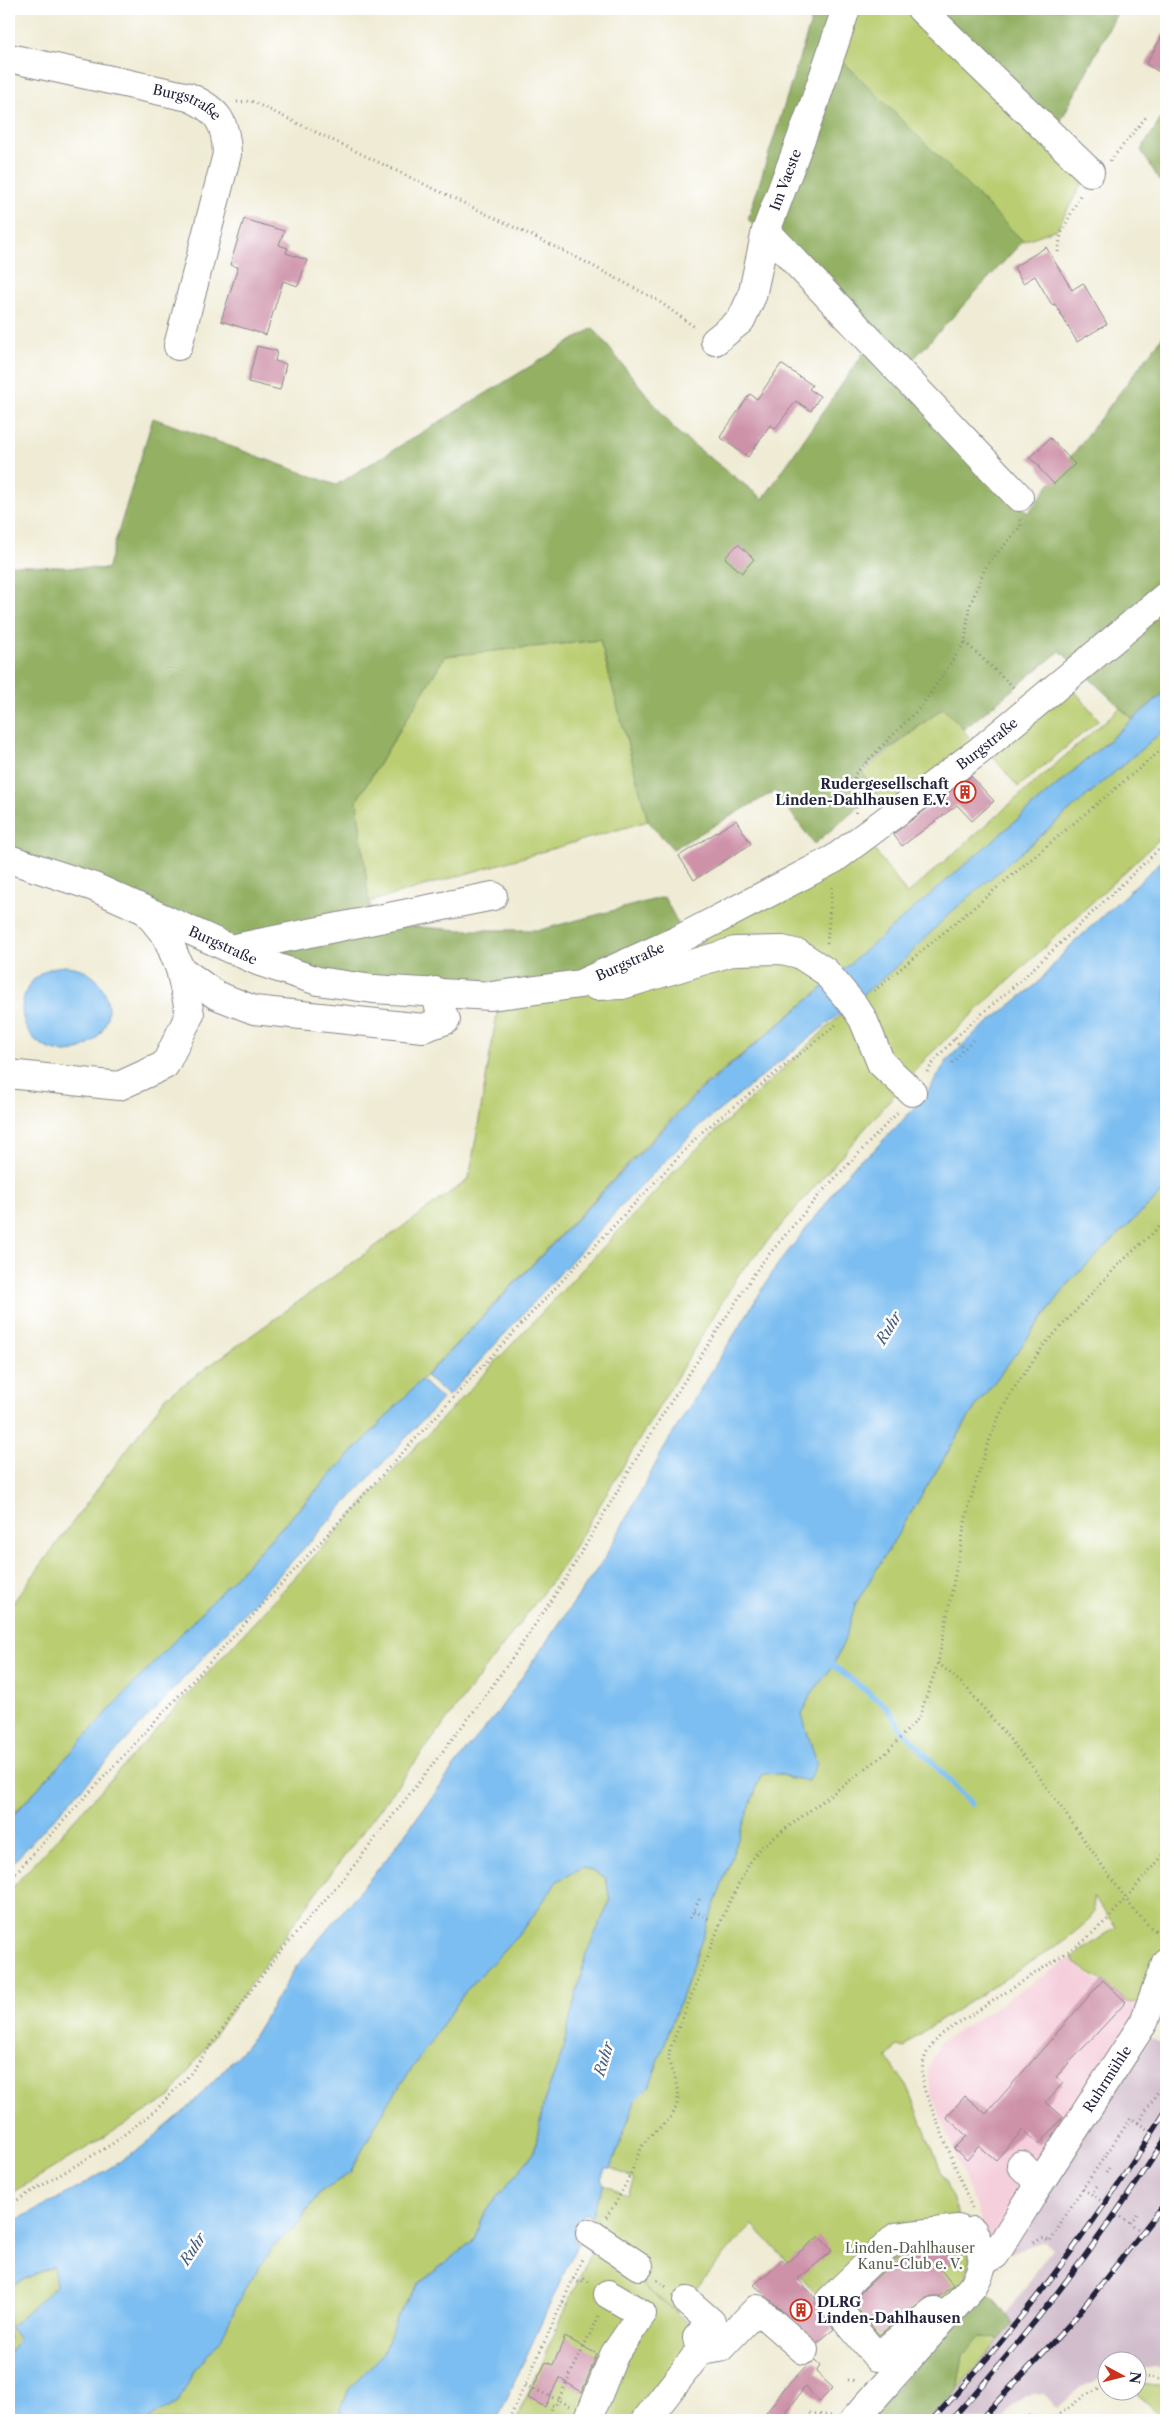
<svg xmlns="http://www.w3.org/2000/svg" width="1175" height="2429" font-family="'Libre Caslon Text',serif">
<rect width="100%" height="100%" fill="#fff"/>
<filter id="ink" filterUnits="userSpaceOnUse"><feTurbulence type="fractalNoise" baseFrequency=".02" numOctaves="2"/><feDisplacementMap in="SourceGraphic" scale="10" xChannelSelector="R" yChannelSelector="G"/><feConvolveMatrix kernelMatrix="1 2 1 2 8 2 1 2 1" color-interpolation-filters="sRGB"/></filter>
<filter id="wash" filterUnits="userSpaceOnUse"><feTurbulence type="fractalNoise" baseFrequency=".0096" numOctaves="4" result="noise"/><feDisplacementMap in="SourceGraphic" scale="20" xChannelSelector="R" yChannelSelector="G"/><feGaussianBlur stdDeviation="1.12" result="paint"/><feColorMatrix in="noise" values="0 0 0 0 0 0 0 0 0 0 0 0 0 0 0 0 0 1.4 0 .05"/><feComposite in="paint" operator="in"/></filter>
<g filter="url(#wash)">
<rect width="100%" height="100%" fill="#efebd4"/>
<path fill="#f5cfdb" d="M1069,1959L1126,2002L1157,2000L1162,2019L1041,2196L991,2245L931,2093L927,2070L940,2043Z"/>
<path fill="#d1bdcc" d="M1151,2038L1166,2046V2371L1156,2367L1138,2369V2362H1108L1107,2375L1082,2387L1057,2408L1044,2394L1025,2396L1012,2407L1003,2420H926L958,2390L1012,2324L1006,2315L1052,2248L1044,2241L998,2257Z"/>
<g fill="#bacd71" stroke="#6e7856">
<path d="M850,9H915L1087,174L1057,229L1023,241L836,54Z"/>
<path d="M600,640L648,821L369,902L357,800L445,656Z"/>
<path d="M1069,684L1099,720L1018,787L989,752Z"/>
<path d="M945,706L973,742L888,808L861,773Z"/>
<path d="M1120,708L1133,719L831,981L699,1090L320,1486L9,1819V1608L166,1397L469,1179L499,1001L588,979L868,841L907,894Z"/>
<path d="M1166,728V833L927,1057L739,1274L563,1566L299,1916L170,2097L9,2195V1891L350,1517L684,1161L948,915Z"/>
<path d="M1166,1189V2023L1162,2019L1157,2000L1126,2002L1103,1980L1074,1963L1071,1958L1116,1927L1093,1896L1094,1913L1088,1921L1064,1941L913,2038L905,2048L897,2046L887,2058L907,2085L972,2249L964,2287L876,2358L753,2225L734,2244L676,2312L606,2256L697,2330L642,2420H516L591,2252L605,2225L591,2217L604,2185L628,2194L634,2179L611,2168L635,2101L649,2087L761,1775C773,1770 781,1775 792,1779L817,1764L802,1715L809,1697L833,1666L844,1641L856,1603L974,1409L1072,1279Z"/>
<path d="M583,1867L606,1878L610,1901L586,1954L561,2056L544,2101L534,2153L486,2210L474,2240L417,2285L396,2318L386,2351L349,2389L336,2420H148L153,2415L178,2402L195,2369L220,2340L242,2294L272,2248L299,2223L320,2192L350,2173L384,2109L465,1992L524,1929L557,1881Z"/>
<path d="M54,2266L56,2286L11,2327L19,2340L9,2354V2286Z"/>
<path d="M981,2337L1000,2339L957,2390L963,2355Z"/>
<path d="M1139,2384L1166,2387V2420L1135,2392H1138Z"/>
</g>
<g fill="#93b063" stroke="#5a694f">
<path d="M815,9H842L836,54L1023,241L895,379L1028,513L1166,332V691L1133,719L1060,651L964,729L943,708L861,770L876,793L814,844L775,791L673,849L648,821L600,640L445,656L357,800L369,902L378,924L460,930H540L664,897L682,931L588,979L498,992L349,983L9,850V565L107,569L153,418L336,485L593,328L677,432L763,499L867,348L748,219Z"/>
<path d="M925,9H1119L1054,134Z"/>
<path d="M1166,111V191L1141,150Z"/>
<path d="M987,2295L996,2301L1012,2324L1000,2339L981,2337L963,2355L957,2390L926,2420H867L964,2313Z"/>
</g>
<g fill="#7cbef1" stroke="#4f7096">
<path d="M1166,691V728L948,915L904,960L858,999L838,974Z"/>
<path d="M1166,857V1189L1072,1279L974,1409L856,1603L844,1641L833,1666L809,1697L802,1715L817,1764L808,1781C793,1779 774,1770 761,1775L649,2087L635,2101L611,2168H605L601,2179L604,2185L591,2217L584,2213L581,2221L593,2228L577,2232L573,2240L578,2243L497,2420H336L349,2389L385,2351L396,2318L417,2285L474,2240L486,2210L534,2153L544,2101L561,2056L586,1954L610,1901L606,1878L583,1867L557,1881L524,1929L465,1992L384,2109L350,2173L320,2192L299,2223L272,2248L242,2294L220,2341L195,2369L178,2402L153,2415L148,2420H9V2354L19,2340L10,2327L56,2286L53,2266L9,2286V2224L79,2187L137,2151L188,2108L250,2042L296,1967L388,1857L468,1748L495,1716L604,1559L667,1443L778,1264L822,1209L842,1180L859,1160L871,1153L924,1098L948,1059L973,1035L1037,984L1068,948Z"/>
<circle cx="65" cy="1009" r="43"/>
<path d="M831,981L848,1007L701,1125L627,1200L448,1396L426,1376L700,1091Z"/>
<path d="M421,1380L442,1399L9,1867V1820L125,1693Z"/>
</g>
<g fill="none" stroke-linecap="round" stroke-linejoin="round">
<path stroke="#7cbef1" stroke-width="6" d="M827,1661L886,1706L900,1727L971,1804"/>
</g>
<g id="blocks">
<g fill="#cd91a8">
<path d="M1166,29V76L1146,64Z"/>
<path d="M244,219L284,231L279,245L288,248L286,253L307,260L298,286L283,281L266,335L221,321L238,267L230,265Z"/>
<path d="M1046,247L1072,290L1083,283L1107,324L1077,342L1055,304L1052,305L1035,276L1023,283L1014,267Z"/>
<path d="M257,346L277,351L275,361L286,364L280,390L248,382Z"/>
<path d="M781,364L812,385L809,389L820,396L811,411L796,401L775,429L770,425L748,457L720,437L750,394L757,399Z"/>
<path d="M1050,438L1075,464L1054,484L1039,468L1040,466L1029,458Z"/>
<path d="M738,544L754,559L742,573L725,558Z"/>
<path d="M971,776L994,801L972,821L957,805L902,846L893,834Z"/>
<path d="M736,820L751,844L694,880L679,856Z"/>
<path d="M1103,1980L1126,2002L1056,2077L1063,2083L1046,2102L1063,2117L1039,2145L1023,2130L996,2160L979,2146L967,2160L954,2149L967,2136L946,2117L965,2096L986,2114Z"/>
<path d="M819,2236L832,2251L798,2279L815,2298L818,2310L834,2329L817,2343L754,2285L782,2260L785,2264Z"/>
<path d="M958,2245L963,2252L941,2270L953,2285L940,2296H932L924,2299L879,2335L851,2301L904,2252L924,2249L929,2255L939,2247Z"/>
<path d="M565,2337L597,2354L582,2392L559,2378L545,2407L528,2398L546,2362L553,2365Z"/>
<path d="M815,2361L820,2366L816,2372L833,2388L819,2402L805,2387L781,2420H761L784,2389L807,2365Z"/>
</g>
</g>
</g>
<g filter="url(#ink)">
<use href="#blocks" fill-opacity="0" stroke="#888688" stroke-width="1"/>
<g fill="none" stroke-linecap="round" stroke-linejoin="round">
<g stroke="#888688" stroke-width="30">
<g id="minor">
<path d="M921,9L1090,172"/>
<path id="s1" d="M9,58L189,97C218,110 226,122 227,154L178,346"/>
<path d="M766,231L1019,497"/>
<path id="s2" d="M715,341L741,320L752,296L766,231L813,107L846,9"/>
<path id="s3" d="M9,859L94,887L260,962L318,981L373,989L491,996L580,984L678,940L834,859L979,751L1166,596"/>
<path d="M230,949L493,896"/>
<path d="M180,969L216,995L254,1010L423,1028L446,1020L439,1007L435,991"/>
<path d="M596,986L622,985L735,951L782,950L799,954L825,971L855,1007L863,1019L881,1063L912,1092"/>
<path d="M9,1074L119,1086L165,1065L190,1014L180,969L167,937L147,912"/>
<path id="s4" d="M1036,2189L1144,2022L1166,1962"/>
<path d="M590,2233L639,2266"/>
<path d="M984,2261L995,2255L1036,2189L1034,2178L1021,2165"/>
<path d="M934,2311L877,2357L830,2300L896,2237L958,2229"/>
<path d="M700,2351L720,2348L757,2309L804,2350"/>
<path d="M588,2420L614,2355L642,2314L608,2294"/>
<path d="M646,2420L700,2351L697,2338L711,2322L687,2301"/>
<path d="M854,2420L973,2286C987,2262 984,2256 973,2231"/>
</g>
</g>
<g stroke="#888688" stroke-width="3" stroke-dasharray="1 4" stroke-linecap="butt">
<path d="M237,102L251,101L574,256L657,300L696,328"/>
<path d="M1110,161L1146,117"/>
<path d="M1058,252L1061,234L1081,193"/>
<path d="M965,642L1015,689"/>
<path d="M856,813L854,775L923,704L965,642L969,608L986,566L1021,526L1020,519"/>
<path d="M827,943L832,887"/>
<path d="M874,991L1166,746"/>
<path d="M954,1039L964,1049"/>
<path d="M952,1063L974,1038"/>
<path d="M927,1072C952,1034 991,1008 1024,977C1072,933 1118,887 1166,843"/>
<path d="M938,1663L966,1687L1031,1765L1133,1909L1150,1927L1166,1937"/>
<path d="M9,1880L511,1335L702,1132L837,1024"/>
<path d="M694,1911L709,1919"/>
<path d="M690,1918L700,1898"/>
<path d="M1138,2123L1166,2079"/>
<path d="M1106,2173L1109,2168"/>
<path d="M1097,2186L1091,2194L1101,2201"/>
<path d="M1083,2189L1091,2194"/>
<path d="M9,2205L112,2144L157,2109L190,2074L275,1958L353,1867L474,1711L516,1653L565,1580L661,1417L760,1265L820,1194L898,1112"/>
<path d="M972,2208L924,2089C920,2061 923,2054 942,2034L1083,1942L1108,1919L1166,1852"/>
<path d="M1137,2214L1130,2223L1138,2229"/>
<path d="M606,2217C618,2201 626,2184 634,2166C637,2159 640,2148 645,2142C658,2125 676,2122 678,2097C681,2078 665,2072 670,2049L726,1909L749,1864L760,1848L885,1754L919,1718L938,1663L968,1508L986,1449L999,1416L1012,1391L1044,1345L1119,1264L1166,1221"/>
<path d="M1120,2217L1130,2223"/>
<path d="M1033,2242L1044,2238L1050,2242L1075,2200L1131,2118L1147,2129"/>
<path d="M1166,2254L1164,2256L1166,2259"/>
<path d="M573,2280L581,2283L583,2278L589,2282"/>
<path d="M657,2280L668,2288"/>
<path d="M563,2302L568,2305"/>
<path d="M550,2329L556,2332"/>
<path d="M9,2338L15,2333"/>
<path d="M1138,2376L1166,2380"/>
<path d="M848,2380L857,2381"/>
<path d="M525,2385L558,2400L555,2406L552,2405L548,2420"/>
<path d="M569,2406L558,2400L599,2316"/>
<path d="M810,2413L831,2416"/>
<path d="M509,2420L583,2257"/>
<path d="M1020,2420L1029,2416L1053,2419"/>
<path d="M1052,2420L1084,2396L1108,2385"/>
</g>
<use href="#minor" stroke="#fff" stroke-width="28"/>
<g stroke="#22223b" stroke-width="5.5">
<g id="rail">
<path d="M932,2420C1021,2325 1097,2221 1166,2111"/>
<path d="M951,2420C1031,2332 1102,2238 1166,2138"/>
<path d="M980,2420L1070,2324L1166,2202"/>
</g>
</g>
<use href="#rail" stroke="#fff" stroke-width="4" stroke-dasharray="11" stroke-linecap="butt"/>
</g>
</g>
<defs>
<g id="building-ring" transform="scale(1.125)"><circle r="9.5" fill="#fff" stroke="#c8321e" stroke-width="1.5"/><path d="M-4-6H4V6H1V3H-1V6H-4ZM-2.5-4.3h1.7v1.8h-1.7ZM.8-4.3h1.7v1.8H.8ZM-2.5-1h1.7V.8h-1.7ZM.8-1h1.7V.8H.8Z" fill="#c8321e"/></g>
</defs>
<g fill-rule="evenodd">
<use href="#building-ring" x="965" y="792"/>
<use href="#building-ring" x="801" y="2310"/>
</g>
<g text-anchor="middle" stroke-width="5" stroke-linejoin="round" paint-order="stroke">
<g font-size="14" fill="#22223b" stroke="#fff">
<text dy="5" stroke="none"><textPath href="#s1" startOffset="184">Burgstraße</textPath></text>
<text dy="5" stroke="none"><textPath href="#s2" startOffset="181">Im Vaeste</textPath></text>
<text dy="5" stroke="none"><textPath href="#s3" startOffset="1071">Burgstraße</textPath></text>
<text dy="5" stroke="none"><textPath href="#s3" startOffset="231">Burgstraße</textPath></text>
<text dy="5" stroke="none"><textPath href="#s3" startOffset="651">Burgstraße</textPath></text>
<text dy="5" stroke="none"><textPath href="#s4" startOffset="131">Ruhrmühle</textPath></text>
</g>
<g font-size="14" font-weight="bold" fill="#22223b" stroke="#fff" text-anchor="end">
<text x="949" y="789">Rudergesellschaft<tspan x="949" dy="16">Linden-Dahlhausen E.V.</tspan></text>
<text x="817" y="2307" text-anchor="start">DLRG<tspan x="817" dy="16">Linden-Dahlhausen</tspan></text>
</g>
<g font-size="14" fill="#575e4e" stroke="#fff">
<text x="910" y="2253">Linden-Dahlhauser<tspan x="910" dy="16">Kanu-Club e. V.</tspan></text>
</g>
<g font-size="15" font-style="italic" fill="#42597b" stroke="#fff">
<text transform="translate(889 1328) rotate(-59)" y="5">Ruhr</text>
<text transform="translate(604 2059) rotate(-73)" y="5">Ruhr</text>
<text transform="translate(193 2249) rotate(-57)" y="5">Ruhr</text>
</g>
</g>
<rect width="1175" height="2429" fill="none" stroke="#fff" stroke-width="30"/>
<g transform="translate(1122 2376) rotate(97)"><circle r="24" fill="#ffffff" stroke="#a7a7b1"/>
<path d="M0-4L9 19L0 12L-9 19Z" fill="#c8321e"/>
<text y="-8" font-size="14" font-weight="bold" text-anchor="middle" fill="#22223b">N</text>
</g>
</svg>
